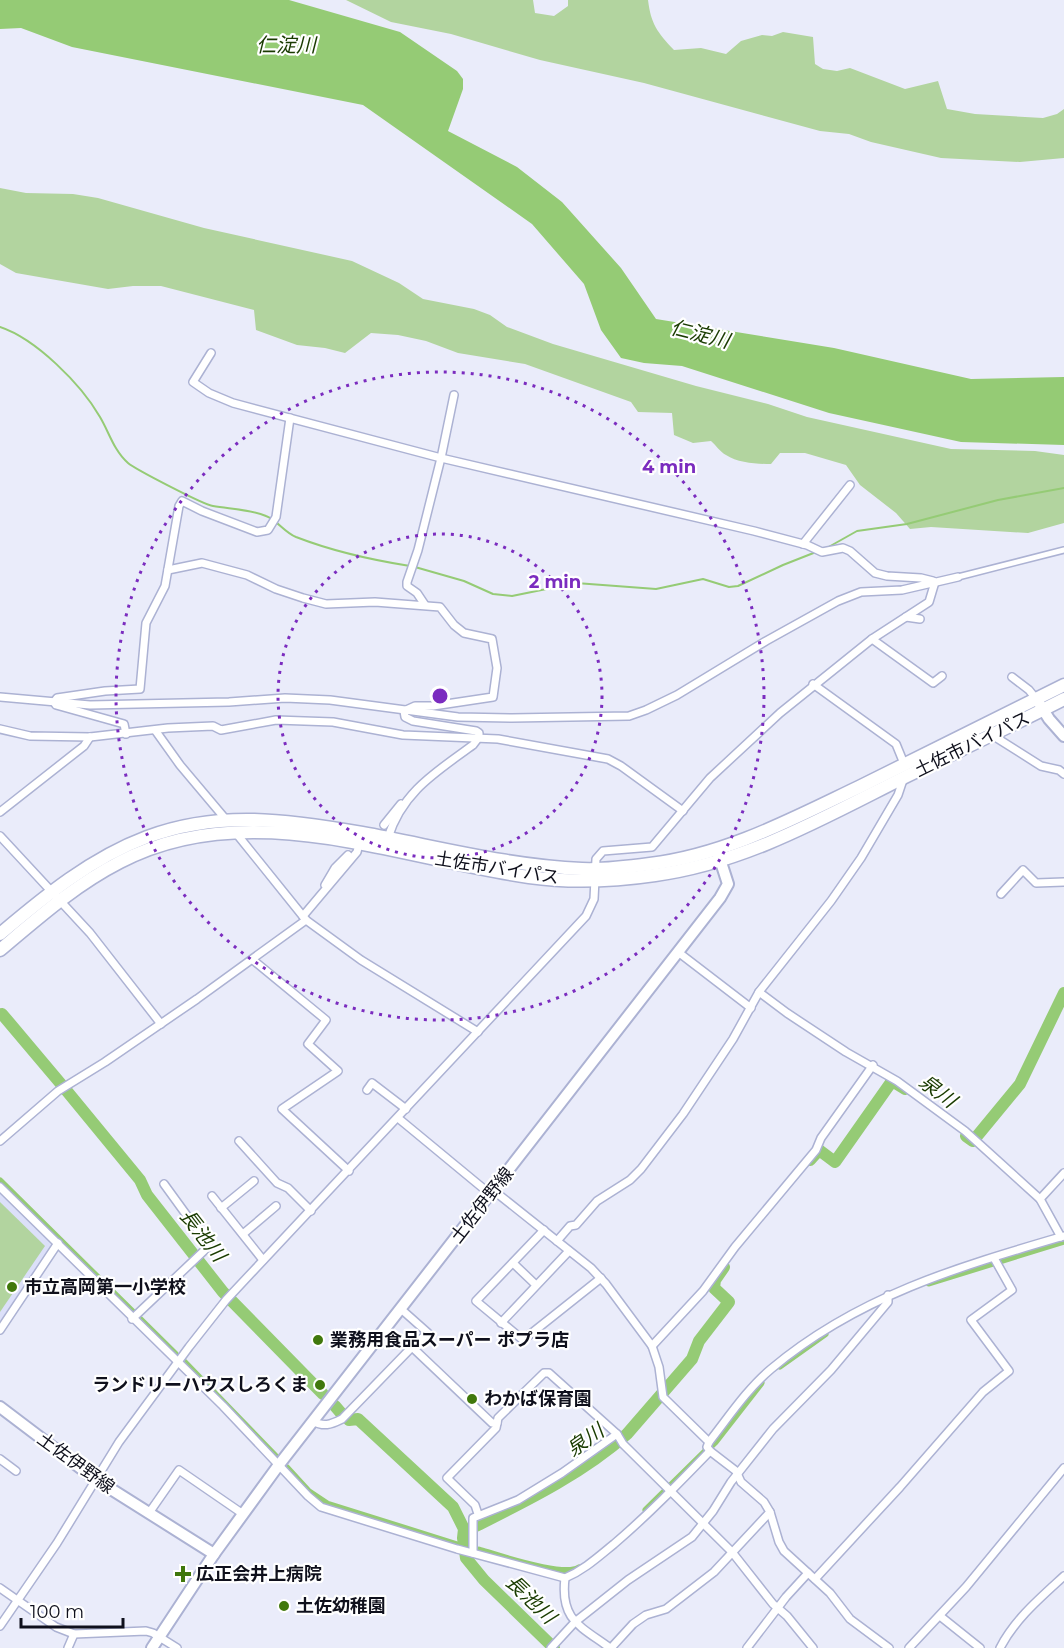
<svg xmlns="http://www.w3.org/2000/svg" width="1064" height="1648" font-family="Montserrat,'Noto Sans JP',sans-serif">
<rect width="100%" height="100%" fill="#eaecfa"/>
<path fill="#dce0f9" d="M0,1193L51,1244L49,1250L0,1325Z"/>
<g fill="#b2d49f">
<path d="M346,0H533L535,13L554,16L568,6V0H648C651,24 657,32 674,50L701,48L726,54L741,41L762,35L772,36L783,32L813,37L815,64L823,69L837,71L850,68L905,89L938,81L947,109L975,114L1043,118L1057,114L1064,109V158L1020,162L941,158L871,142L849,134L820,131L644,83L540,60L451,34L391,22Z"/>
<path d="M0,188L26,193L73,194L98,198L204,228L352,261L399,283L423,299L474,309L490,315L507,327L553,344L696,386L768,404L807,417L951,449L1035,451L1064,455V523L1028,533L931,527L910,529L896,513L860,485L846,465L805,453H780L771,464C757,464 738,463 726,455C720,452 716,445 711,441L693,443L674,435L672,413L638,412L631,402L525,364L458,353L426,341L398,335L371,333L345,353L325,348L297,345L256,330L254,310L161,286H133L108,289L16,273L0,264Z"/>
<path d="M0,1202L45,1246L0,1312Z"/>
</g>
<path fill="#95cb75" d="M0,0H289L400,32L457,71L463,79V89L448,131L517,167L562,202L621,268L656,319L834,348L971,379L1064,377V445L961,442L829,413L682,366L644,363L621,358L601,330L584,284L532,224L363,105L72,47L21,28L0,29Z"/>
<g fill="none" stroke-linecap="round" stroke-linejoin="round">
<g stroke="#95cb75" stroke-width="2">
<path d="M0,327C36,339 81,384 100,417C109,432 114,451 128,463C135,469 204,505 213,506C231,509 249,509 266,516C277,520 284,532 296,537C332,551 372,560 410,566"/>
<path d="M825,549L857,531L907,524L998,500L1064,488"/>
<path d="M415,567L464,581L493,594L512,596L576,583L656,589L703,579L729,587L738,586L783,565L816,552"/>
</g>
<g stroke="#95cb75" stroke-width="7">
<path d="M0,1181L175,1354"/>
<path d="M929,1283L1064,1241"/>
<path d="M184,1362L275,1456"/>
<path d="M780,1366L825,1334"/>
<path d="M287,1468L309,1492L327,1504L467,1548"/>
<path d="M646,1510L715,1442L761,1383"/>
<path d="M479,1550C499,1556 563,1578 579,1568"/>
</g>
<g stroke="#95cb75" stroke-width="12">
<path d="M2,1014L61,1084"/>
<path d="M66,1090L140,1180L147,1195L223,1292L323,1394"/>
<path d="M966,1136L973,1141L1020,1084L1064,993"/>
<path d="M810,1160L819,1150L835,1162L892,1081L905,1089"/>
<path d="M335,1406L341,1413"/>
<path d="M349,1420L358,1419L453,1507L464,1529L463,1538L466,1558L484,1580L554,1648"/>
<path d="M476,1526C528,1500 583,1473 627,1434L692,1359L699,1341L729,1302L714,1288L715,1280L724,1267"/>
</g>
<g stroke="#acb2d3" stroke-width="8">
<path id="pedestrian" d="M958,577L1064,550"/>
</g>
<g stroke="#acb2d3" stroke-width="10">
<g id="minor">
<path d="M211,353L193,382L209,393L233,403L441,458L754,531L807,545L822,552L843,548L850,551L875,573L887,576L921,578L933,581"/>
<path d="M803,544L850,485"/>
<path d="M168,570L202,563L247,575L276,589L303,598L326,604L375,602L440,607L454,625L464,633L492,639L497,668L493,697L433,706H415L404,711L405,717L413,721L476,731L479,733V737L473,745C436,772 402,792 388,838"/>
<path d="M425,605L417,593L407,586V582L418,550L441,458L454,395"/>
<path d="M906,617L920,619"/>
<path d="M872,639L933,683L942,676"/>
<path d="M1012,677L1029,690L1037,700"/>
<path d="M813,684L896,744L905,766"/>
<path d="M0,697L90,705L229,702L285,698L330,700L458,717L512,718L629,716L646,710L677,695L766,641L838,601L861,592L902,590L958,577"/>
<path d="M0,729L30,736L90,737L168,728L213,726L221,730L276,720L333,722L403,735L498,739L608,759L621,766L683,811"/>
<path d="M155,730L180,765L228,822"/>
<path d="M126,734L124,724L56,705L54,702L57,698L105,691L140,689L146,623L165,586L179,506L182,501L202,511L257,532L268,530L276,517L290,418"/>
<path d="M992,735L1041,766L1059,770L1064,774"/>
<path d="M0,812L84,746L90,737"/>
<path d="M384,825L401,804"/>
<path d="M236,833L306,920L361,960L478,1032"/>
<path d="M0,836L90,933L161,1024"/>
<path d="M325,885L335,868L348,855"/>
<path d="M1001,894L1023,870L1036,883L1064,882"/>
<path d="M303,916L357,852L359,844"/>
<path d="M678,952L751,1008"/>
<path d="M253,960L326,1020L308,1044L338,1071L282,1109L349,1171"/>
<path d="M759,992L787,1013L846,1052L897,1081L965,1131L1040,1199L1061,1237"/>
<path d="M367,1090L372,1083L406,1109"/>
<path d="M398,1118L490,1194"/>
<path d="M0,1141L58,1091L105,1062L197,999L306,920"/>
<path d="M239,1141L277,1183L288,1188L311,1211"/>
<path d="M0,1187L223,1406L308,1496L321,1507L457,1549L565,1578C584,1570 598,1557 614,1544C648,1515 679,1483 710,1451"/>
<path d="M493,1190L591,1268L606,1284L652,1346L659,1367L663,1397L709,1442L707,1447L710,1451L736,1471L741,1482L764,1502L770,1512L714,1572L666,1609L646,1615L633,1624L611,1648"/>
<path d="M212,1196L263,1260"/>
<path d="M1040,1199L1064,1173"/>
<path d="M221,1208L254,1181"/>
<path d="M544,1230L476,1301L523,1340L601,1278"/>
<path d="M243,1234L276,1206"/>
<path d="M557,1241L570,1226L576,1225L597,1201L630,1180L641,1169L683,1114L733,1039L759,992L831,901L861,858L898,795L904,777"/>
<path d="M513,1263L536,1285"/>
<path d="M401,1309L428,1333L412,1347"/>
<path d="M132,1319L209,1246L164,1184"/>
<path d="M501,1323L569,1251"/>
<path d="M0,1330L58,1243"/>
<path d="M652,1346L703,1291L735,1247L816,1150L821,1138L873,1065"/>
<path d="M312,1421C324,1427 330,1425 342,1419L412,1347L492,1423H497"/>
<path d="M709,1442C728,1418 747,1389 771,1369C858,1296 958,1267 1064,1236"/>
<path d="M0,1459L16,1471"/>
<path d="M770,1512L779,1542L784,1551L830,1593L850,1619L889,1648"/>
<path d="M149,1513L179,1470L243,1514"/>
<path d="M478,1514L475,1505L447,1478L496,1428L498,1418L544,1373H549L617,1434L623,1444L732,1552L773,1604L787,1616L813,1648"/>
<path d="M473,1553V1518L518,1500L562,1473L617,1434"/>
<path d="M565,1578C560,1620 580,1626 610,1648"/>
<path d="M815,1579L900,1487L983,1392L1009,1371L971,1320L1012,1290L994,1258"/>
<path d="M0,1588L56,1627L74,1634L146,1631L153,1633L177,1648"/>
<path d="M940,1616L980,1648"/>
<path d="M0,1626L57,1543L119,1442L189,1347L226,1300L586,916L594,899L596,859L603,851L652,847L710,778L780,713L872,639L929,602L935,582"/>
<path d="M68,1648L74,1634"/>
<path d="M551,1648L575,1622L628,1580L692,1537L713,1511L731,1482L773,1429L831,1370L888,1302V1295"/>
<path d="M747,1648L786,1597L808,1573"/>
<path d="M909,1648L966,1587L1064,1468"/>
<path d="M1000,1648C1015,1619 1040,1598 1064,1576"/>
</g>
</g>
<g stroke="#acb2d3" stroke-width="14">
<g id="primary">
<path d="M1039,703L1049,719L1064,736"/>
<path d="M0,1407L95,1479L214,1554"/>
<path d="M152,1648L214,1554L278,1466L720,898L728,884L718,853"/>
</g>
</g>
<g stroke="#acb2d3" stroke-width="15">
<g id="trunk">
<path d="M0,934C45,896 91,858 147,837C219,810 289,820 362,833C434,846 508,866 582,869C605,870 628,867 650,864C725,855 792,819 859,787C927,753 996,719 1064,685"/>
<path d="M0,950C38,918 75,885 120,862C247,795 397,858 529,877C571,883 614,881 655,875C745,863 825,817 905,777C958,751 1011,726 1064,699"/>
</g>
</g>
<use href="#pedestrian" stroke="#fff" stroke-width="5"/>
<use href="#minor" stroke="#fff" stroke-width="7"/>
<use href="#primary" stroke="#fff" stroke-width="10"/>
<use href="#trunk" stroke="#fff" stroke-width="12"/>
</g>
<g fill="none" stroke="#7b2cbf" stroke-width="3" stroke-dasharray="3 6">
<circle cx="440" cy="696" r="162"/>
<circle cx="440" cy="696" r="324"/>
</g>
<g fill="#40780c" stroke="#fff" stroke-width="2">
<circle cx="12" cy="1287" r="6"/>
<circle cx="318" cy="1340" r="6"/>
<circle cx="320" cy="1385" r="6"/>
<circle cx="472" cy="1399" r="6"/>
<path d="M180 1565h6v6h6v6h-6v6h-6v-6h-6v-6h6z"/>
<circle cx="284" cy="1606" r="6"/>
</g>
<g text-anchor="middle" stroke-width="4.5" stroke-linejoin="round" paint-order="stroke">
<g font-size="18" fill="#0f101c" stroke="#fff">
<text transform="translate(972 744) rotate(-26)" y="6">土佐市バイパス</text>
<text transform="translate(497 868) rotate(9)" y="6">土佐市バイパス</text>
<text transform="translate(482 1205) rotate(-52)" y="6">土佐伊野線</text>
<text transform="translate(76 1463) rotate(36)" y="6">土佐伊野線</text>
</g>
<g font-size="18" font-weight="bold" fill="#0f101c" stroke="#fff" text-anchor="start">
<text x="24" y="1293">市立高岡第一小学校</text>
<text x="330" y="1346">業務用食品スーパー ポプラ店</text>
<text x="308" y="1391" text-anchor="end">ランドリーハウスしろくま</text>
<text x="484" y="1405">わかば保育園</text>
<text x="196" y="1580">広正会井上病院</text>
<text x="296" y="1612">土佐幼稚園</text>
</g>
<g font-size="20" font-style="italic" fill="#193b00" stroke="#fff">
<text x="286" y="52">仁淀川</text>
<text transform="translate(700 334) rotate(14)" y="7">仁淀川</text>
<text transform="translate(938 1091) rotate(37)" y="7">泉川</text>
<text transform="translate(203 1235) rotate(52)" y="7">長池川</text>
<text transform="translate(585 1440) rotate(-35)" y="7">泉川</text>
<text transform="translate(531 1599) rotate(44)" y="7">長池川</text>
</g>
</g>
<circle cx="440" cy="696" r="9" fill="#7b2cbf" stroke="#fff" stroke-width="3"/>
<g font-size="18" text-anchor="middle" font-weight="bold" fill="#7b2cbf" stroke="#fff" stroke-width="4.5" stroke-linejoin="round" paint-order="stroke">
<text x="669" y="473">4 min</text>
<text x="555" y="588">2 min</text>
</g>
<path d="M21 1618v9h102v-9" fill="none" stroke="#0f101c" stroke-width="3"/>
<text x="30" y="1618" font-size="18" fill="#0f101c" stroke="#ffffff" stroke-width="4.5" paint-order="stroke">100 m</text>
</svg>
